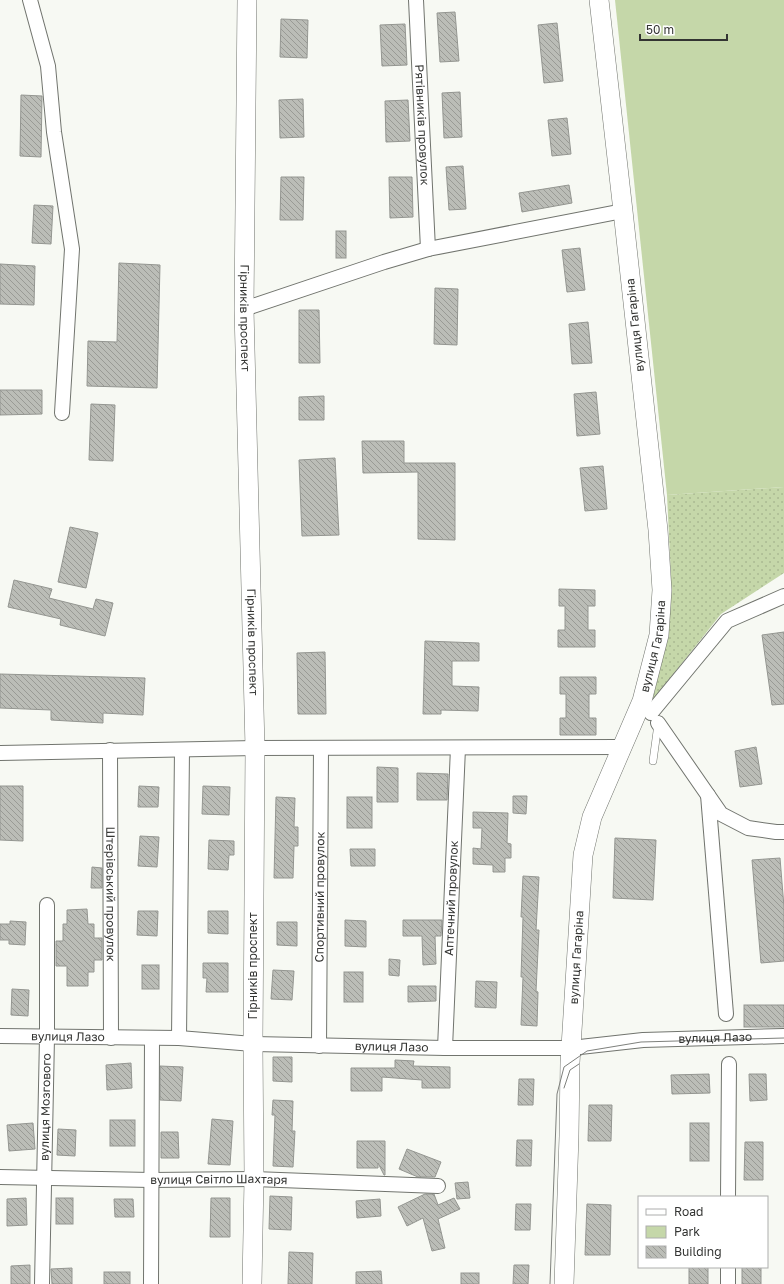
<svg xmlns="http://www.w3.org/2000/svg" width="784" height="1284" font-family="'Golos Text',sans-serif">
<defs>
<pattern id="grass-dots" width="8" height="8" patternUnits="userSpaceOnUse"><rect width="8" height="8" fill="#c5d7a9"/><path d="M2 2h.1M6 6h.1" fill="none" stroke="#aab992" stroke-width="1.8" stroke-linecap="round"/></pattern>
<pattern id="building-back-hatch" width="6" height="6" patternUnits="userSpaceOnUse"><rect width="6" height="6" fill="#bbbdb7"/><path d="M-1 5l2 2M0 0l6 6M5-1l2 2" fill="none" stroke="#999a95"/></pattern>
</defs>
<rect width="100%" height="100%" fill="#f7f9f3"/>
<path fill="url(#grass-dots)" d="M784,487V573L721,614L652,701L650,699L671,578L667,495Z"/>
<path fill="#c5d7a9" d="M615,0H784V487L667,495Z"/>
<g fill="url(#building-back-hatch)" stroke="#949691">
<path d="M455,12L459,61L440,62L437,13Z"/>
<path d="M281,19L308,20L307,58L280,57Z"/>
<path d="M557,23L563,81L544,83L538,25Z"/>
<path d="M405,24L407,65L382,66L380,25Z"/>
<path d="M460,92L462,137L444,138L442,93Z"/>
<path d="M21,95L42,96L41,157L20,156Z"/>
<path d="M303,99L304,137L280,138L279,100Z"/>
<path d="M408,100L410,141L386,142L385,101Z"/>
<path d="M567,118L571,154L552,156L548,120Z"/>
<path d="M463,166L466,209L449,210L446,167Z"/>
<path d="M281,177H304L303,220H280Z"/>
<path d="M389,177H412L413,217L390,218Z"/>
<path d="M569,185L572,203L522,212L519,193Z"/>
<path d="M34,205L53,206L51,244L32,243Z"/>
<rect x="336" y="231" width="10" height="27"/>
<path d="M580,248L585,290L567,292L562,250Z"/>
<path d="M119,263L160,265L157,388L87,386L88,341L117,342Z"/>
<path d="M0,264L35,266L34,305L0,304Z"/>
<path d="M435,288L458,289L457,345L434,344Z"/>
<path d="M299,310H319L320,363H299Z"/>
<path d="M588,322L592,363L572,364L569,324Z"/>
<path d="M0,390H42V414L0,415Z"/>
<path d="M596,392L600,434L577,436L574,394Z"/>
<path d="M324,396V420H299V397Z"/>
<path d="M91,404L115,405L113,461L89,460Z"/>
<path d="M362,441H404V463H455V540L418,539V472L363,473Z"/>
<path d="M335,458L339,535L302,536L299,460Z"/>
<path d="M603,466L607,509L585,511L580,468Z"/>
<path d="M70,527L98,533L86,588L58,582Z"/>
<path d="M14,580L52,589L49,598L93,609L96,599L113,603L105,636L60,625L61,619L8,607Z"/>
<path d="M559,589L595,590V606H588V630H595V647H558V630H565V606H559Z"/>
<path d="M784,632V704L772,705L762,635Z"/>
<path d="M425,641L479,643V661H452V686L479,687L478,711L441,710V714H423Z"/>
<path d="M325,652L326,714H298L297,653Z"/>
<path d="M0,674L145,678L143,715L103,713V723L51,720V710L0,708Z"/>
<path d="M560,677H596V694H589V718H596V735H560V718H566V694H560Z"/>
<path d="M756,747L762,784L740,787L735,751Z"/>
<path d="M377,767L398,768V802H377Z"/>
<path d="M417,773L448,774L447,800H417Z"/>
<path d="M0,786H23V841L0,840Z"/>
<path d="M139,786L159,787L158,807H138Z"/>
<path d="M203,786L230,787L229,815L202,814Z"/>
<path d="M513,796H527L526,814L513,813Z"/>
<path d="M276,797L295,798L294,827H298V846H294L293,878H274Z"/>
<rect x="347" y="797" width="25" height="31"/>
<path d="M473,812L508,813L507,843L511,844V858H505V872H493V865L473,864V848L481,849L482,828H473Z"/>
<path d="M140,836L159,837L157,867L138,866Z"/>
<path d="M615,838L656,840L653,900L613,898Z"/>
<path d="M209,840L234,841V855H229L228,870L208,869Z"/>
<path d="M350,849H375V866H351Z"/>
<path d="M780,858L784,907V961L761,963L752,860Z"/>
<path d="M92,867L102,868V888H91Z"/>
<path d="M523,876L539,877L536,930H539L536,991L538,992L537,1026L521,1025L523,977H521L523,917H521Z"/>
<path d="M87,909L88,924H94V938H102V960H94V972H88V986H67V966H56V941H63V924H67V910Z"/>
<path d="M138,911H158L157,936L137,935Z"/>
<path d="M208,911H228V934L208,933Z"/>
<path d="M345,920L366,921V947L345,946Z"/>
<path d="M403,920H442L441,936H435L436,964L423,965L422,936H403Z"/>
<path d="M10,921L26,922L25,945L9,944V940H0V924H10Z"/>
<path d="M277,922H297V946L277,945Z"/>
<path d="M389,959L400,960L399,976L389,975Z"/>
<path d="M203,963H228V992H206L207,978H203Z"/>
<rect x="142" y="965" width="17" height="24"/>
<path d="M273,970L294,971L292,1000L271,999Z"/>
<rect x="344" y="972" width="19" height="30"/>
<path d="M476,981L497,982L496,1008L475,1007Z"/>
<path d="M408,986H436V1001L408,1002Z"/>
<path d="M12,989L29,990L28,1016L11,1015Z"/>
<rect x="744" y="1005" width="40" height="22"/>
<path d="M273,1057H292V1082L273,1081Z"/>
<path d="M395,1060L414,1061L413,1066L450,1067V1088H422V1080L382,1077V1091H351V1068H395Z"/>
<path d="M131,1063L132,1088L107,1090L106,1065Z"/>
<path d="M160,1066L183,1067L181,1101L160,1100Z"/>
<path d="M709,1074L710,1093L672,1094L671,1075Z"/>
<path d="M749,1074H766L767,1100L750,1101Z"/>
<path d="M519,1079H534L533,1105H518Z"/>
<path d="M273,1100L293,1101L292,1131H295L293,1167L273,1166L275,1115H272Z"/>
<path d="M589,1105H612L611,1141H588Z"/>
<path d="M212,1119L233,1121L230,1165L208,1164Z"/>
<rect x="110" y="1120" width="25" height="26"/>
<path d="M33,1123L35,1149L9,1151L7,1125Z"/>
<rect x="690" y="1123" width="19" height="38"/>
<path d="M58,1129L76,1130L75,1156L57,1155Z"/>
<path d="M161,1132H178L179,1158H161Z"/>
<path d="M517,1140H532L531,1166H516Z"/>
<path d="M357,1141H385V1175H384L378,1163V1168H357Z"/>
<path d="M745,1142H763V1180H744Z"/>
<path d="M407,1149L441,1162L435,1177H418L399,1169Z"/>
<path d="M468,1182L470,1198L457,1199L455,1183Z"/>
<path d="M425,1194H434L438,1205L454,1198L460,1209L438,1219L445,1248L432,1251L423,1218L407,1226L398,1207Z"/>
<path d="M270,1196L292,1197L291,1230L269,1229Z"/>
<path d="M26,1198L27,1225L7,1226V1199Z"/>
<rect x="56" y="1198" width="17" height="26"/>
<path d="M211,1198H230V1237H210Z"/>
<path d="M114,1199H133L134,1217H115Z"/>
<path d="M380,1199L381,1216L357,1218L356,1201Z"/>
<path d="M516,1204H531L530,1230H515Z"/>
<path d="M587,1204L611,1205L610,1255H585Z"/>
<path d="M289,1252L313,1253L312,1284H288Z"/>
<path d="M30,1265V1284H11V1266Z"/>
<path d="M514,1265H529L528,1284H513Z"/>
<rect x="689" y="1267" width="19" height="17"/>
<rect x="742" y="1267" width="19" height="17"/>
<path d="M72,1268V1284H52L51,1269Z"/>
<path d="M381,1271L382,1284H356V1272Z"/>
<rect x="104" y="1272" width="26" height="12"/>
<rect x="461" y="1273" width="18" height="11"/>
</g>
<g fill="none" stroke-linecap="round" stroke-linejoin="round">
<g stroke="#71746e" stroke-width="8">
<path id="lane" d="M653,761L658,724"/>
</g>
<g stroke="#71746e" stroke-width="16">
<g id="street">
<path d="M30,0L48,66L54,132L72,249L62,413"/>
<path id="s1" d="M416,0L428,249"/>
<path d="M244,309L384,262L428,249L623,211"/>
<path d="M651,713L727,621L784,596"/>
<path d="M658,723L721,814L748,828L776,832H784"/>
<path id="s2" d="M110,750L111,1038"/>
<path d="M0,753L255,748L623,747"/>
<path d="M708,795L726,1014"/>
<path id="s3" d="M0,1036L179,1038L253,1044L445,1048H571L643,1040L784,1036"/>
<path d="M179,1038L182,750"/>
<path id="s4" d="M319,1046L321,749"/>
<path id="s5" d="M445,1048L458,748"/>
<path id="s6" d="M0,1177L151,1180L254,1179L438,1186"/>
<path d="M728,1197L729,1064"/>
<path id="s7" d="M42,1284L47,1037V905"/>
<path d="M151,1284L152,1038"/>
<path d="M728,1284V1267"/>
</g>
</g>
<g stroke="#71746e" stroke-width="20">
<g id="secondary">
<path id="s8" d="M247,0L244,309L255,748L253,1044L254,1179L252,1284"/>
<path id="s9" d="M564,1284L569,1136L570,1063L583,855L592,817L642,701L659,635L662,590L658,530L623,211L599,0"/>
</g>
</g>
<use href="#lane" stroke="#fff" stroke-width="7"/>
<use href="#street" stroke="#fff" stroke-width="14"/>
<use href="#secondary" stroke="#fff" stroke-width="19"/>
<g stroke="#7e807c" stroke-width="1">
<path d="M564,1088L570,1070L579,1064"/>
<path d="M550,1284L557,1094L564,1067L587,1051L641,1042L784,1038"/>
</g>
</g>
<g text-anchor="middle" stroke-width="3" stroke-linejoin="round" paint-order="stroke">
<g font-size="12" fill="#333432" stroke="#fff">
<text dy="4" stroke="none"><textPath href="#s1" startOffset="125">Рятівників провулок</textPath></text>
<text dy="4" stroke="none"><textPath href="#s8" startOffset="318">Гірників проспект</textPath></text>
<text transform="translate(635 325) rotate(-96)" y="4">вулиця Гагаріна</text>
<text dy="4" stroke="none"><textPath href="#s8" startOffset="642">Гірників проспект</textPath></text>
<text dy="4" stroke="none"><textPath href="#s9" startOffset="651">вулиця Гагаріна</textPath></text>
<text dy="4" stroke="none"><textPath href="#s2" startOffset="144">Штерівський провулок</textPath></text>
<text dy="4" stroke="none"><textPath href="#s4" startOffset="149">Спортивний провулок</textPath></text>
<text dy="4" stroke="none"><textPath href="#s5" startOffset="150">Аптечний провулок</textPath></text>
<text dy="4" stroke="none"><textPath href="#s9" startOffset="327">вулиця Гагаріна</textPath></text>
<text transform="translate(253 966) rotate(-90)" y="4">Гірників проспект</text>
<text dy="4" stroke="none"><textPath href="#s3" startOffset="68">вулиця Лазо</textPath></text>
<text dy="4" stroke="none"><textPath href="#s3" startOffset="716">вулиця Лазо</textPath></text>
<text dy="4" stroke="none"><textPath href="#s3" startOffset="392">вулиця Лазо</textPath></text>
<text dy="4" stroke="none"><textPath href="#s7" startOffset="177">вулиця Мозгового</textPath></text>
<text dy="4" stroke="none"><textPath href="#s6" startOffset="219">вулиця Світло Шахтаря</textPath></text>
</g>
</g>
<rect x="638" y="1196" width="130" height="72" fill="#ffffff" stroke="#adaead"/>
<rect x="646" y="1209" width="20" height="6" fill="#ffffff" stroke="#adaead"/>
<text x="674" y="1216" font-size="12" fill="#333432">Road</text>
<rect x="646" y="1226" width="20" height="12" fill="#c5d7a9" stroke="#adaead"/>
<text x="674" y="1236" font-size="12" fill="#333432">Park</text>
<rect x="646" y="1246" width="20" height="12" fill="url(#building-back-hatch)" stroke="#adaead"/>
<text x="674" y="1256" font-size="12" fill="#333432">Building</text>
<path d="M640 34v6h87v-6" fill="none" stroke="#333432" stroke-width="2"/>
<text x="646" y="34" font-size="12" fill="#333432" stroke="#ffffff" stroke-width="3" paint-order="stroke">50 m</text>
</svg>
